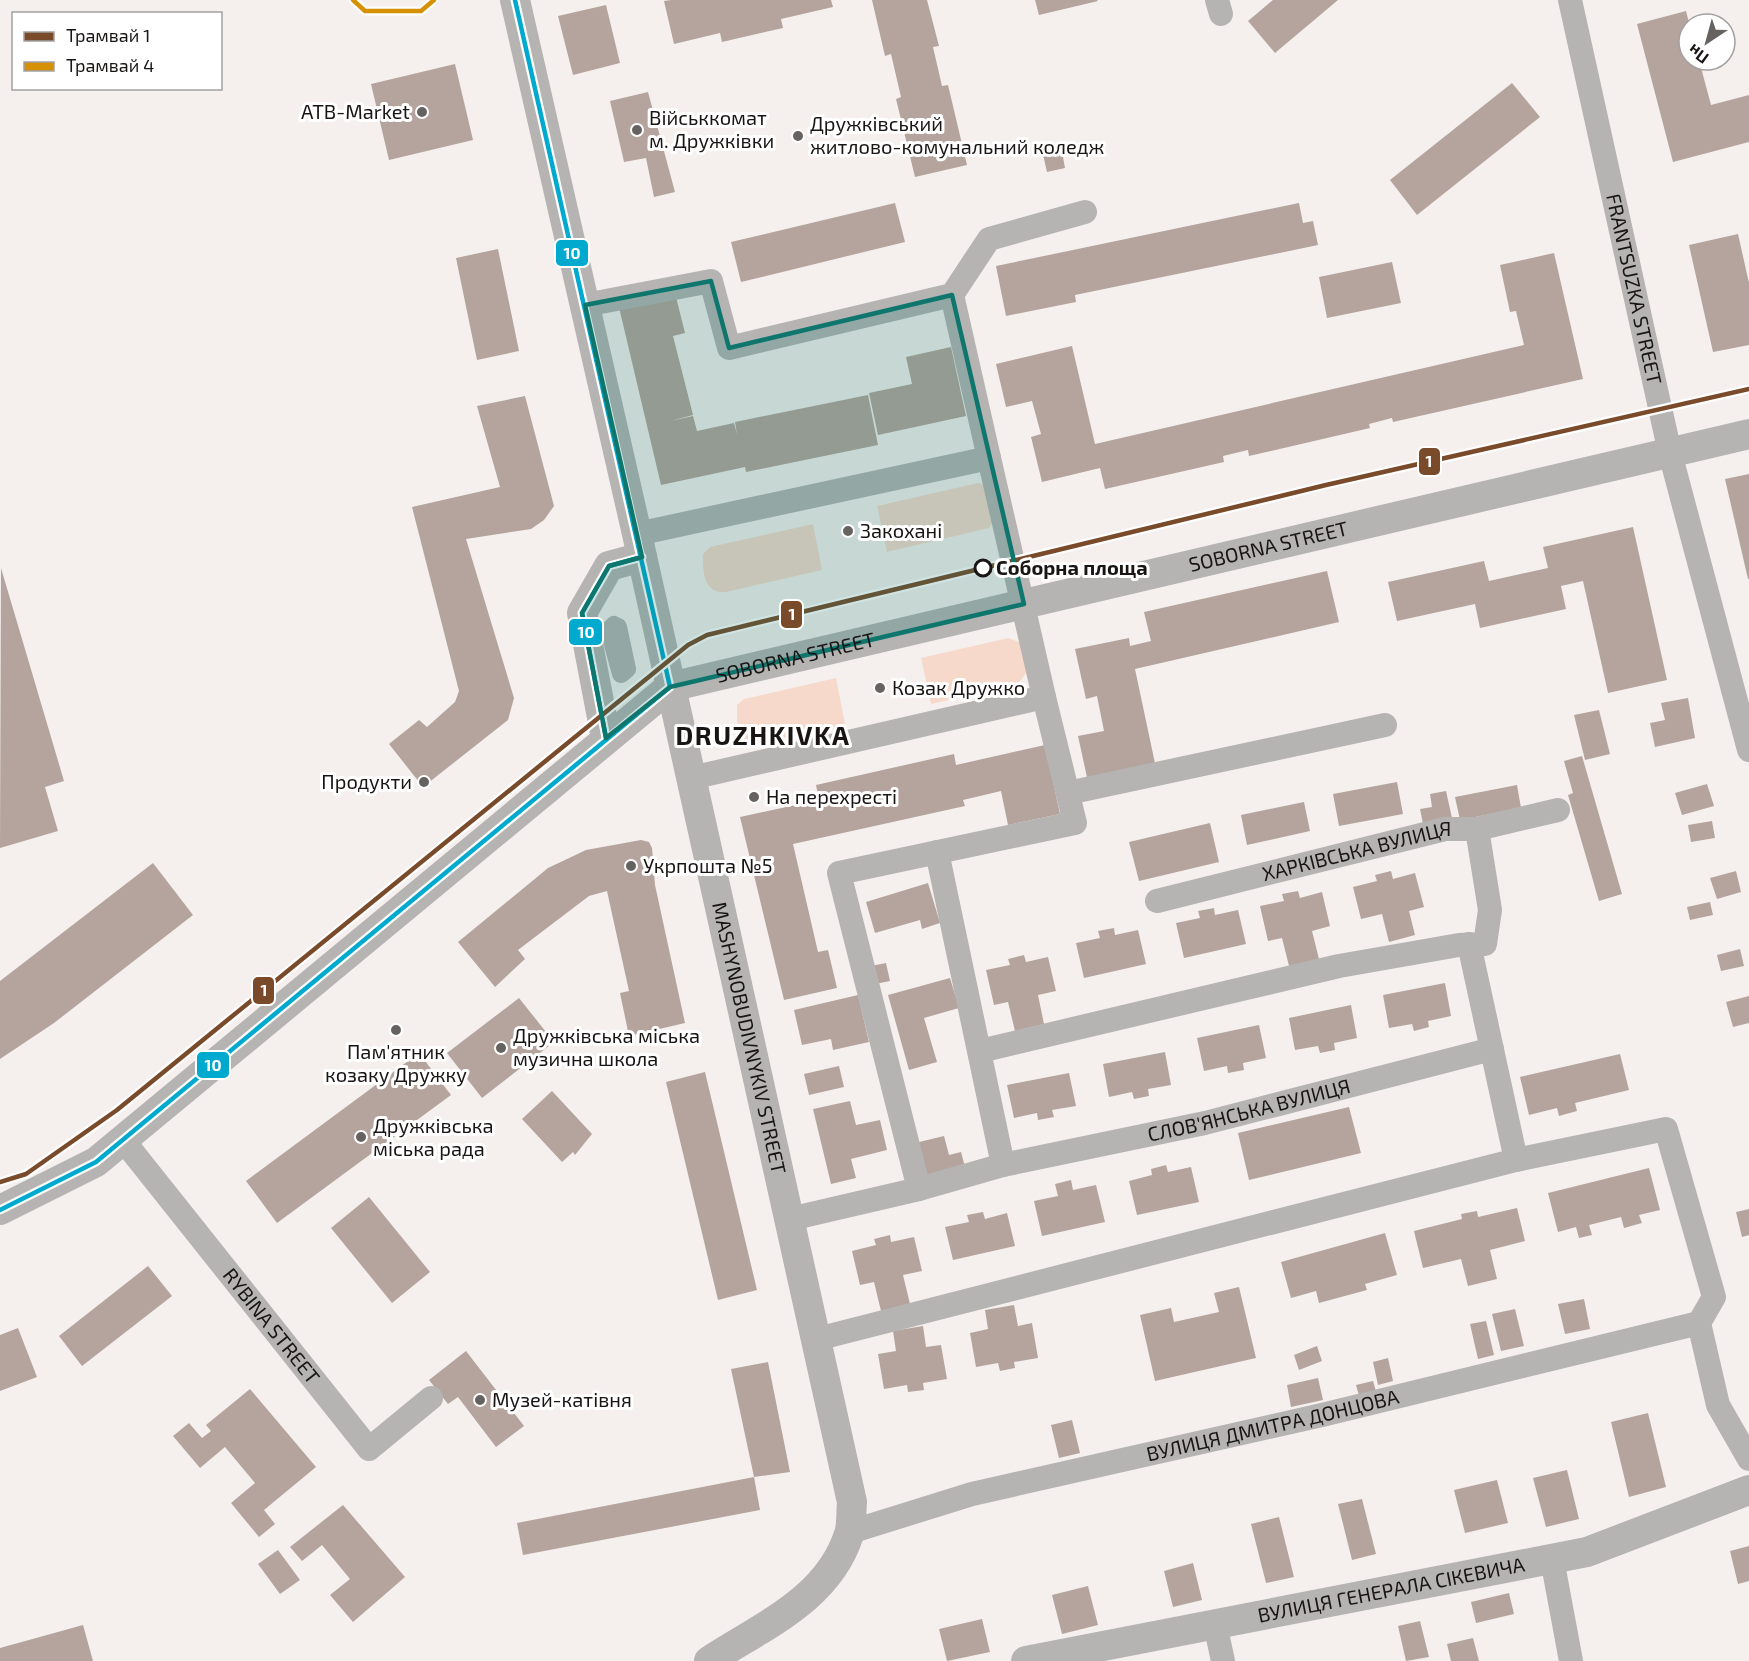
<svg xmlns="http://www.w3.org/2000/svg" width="1749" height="1661" font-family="'Exo 2',sans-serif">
<rect width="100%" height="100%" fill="#f5f0ee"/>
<g fill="#f6d9cb">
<path d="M978,483L991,487L996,518L989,528L887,552L877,506Z"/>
<path d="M813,524L822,570L726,592C704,595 702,570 703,554L710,547Z"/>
<path d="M1008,638L1021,643L1029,659L1026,673L1018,684L931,704L921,658Z"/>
<path d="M836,678L845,724L761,743L752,744L745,740L737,722V705L744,699Z"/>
</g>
<g fill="#b4a49d">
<path d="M671,0H831L833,7L781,19L783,28L722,42L720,33L674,44L664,1Z"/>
<path d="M872,0H927L939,46L933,47L942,86L948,85L967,165L915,177L896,99L901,97L891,54L885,56Z"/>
<path d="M1035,0H1097L1098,1L1039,15Z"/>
<path d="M1273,0H1338L1275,53L1248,21Z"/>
<path d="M606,5L620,63L573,75L558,16Z"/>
<path d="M1686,11L1689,23V60H1699L1711,105L1749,95V142L1673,162L1637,24Z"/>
<path d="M455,64L473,140L389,160L371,84Z"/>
<path d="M1512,83L1540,117L1417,215L1390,180Z"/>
<path d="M648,92L675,192L654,197L646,158L624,162L610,101Z"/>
<path d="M1061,146L1065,168L1047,172L1042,150Z"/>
<path d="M895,203L905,242L741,282L731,242Z"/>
<path d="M1299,203L1303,223L1313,221L1318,245L1075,295L1076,302L1006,316L996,266Z"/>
<path d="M1738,234L1749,283V345L1713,352L1689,245Z"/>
<path d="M498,249L519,351L477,360L456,258Z"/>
<path d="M1554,253L1583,379L1393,422L1392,418L1369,424L1370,428L1249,456L1248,450L1223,456L1224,462L1105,489L1100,468L1042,482L1031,437L1041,434L1032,401L1006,407L996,364L1072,346L1095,444L1524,345L1516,311L1510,312L1500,265Z"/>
<path d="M1392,262L1401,303L1327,318L1319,277Z"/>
<path d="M674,289L685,333L673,336L693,415L670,421L693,416L697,431L734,423L737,434L735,422L868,395L878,445L746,472L745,467L661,485L618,303Z"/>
<path d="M951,347L966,416L878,435L869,393L912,384L906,357Z"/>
<path d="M525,396L554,506L544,520L531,529L466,539L514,698L508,720L423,787L389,744L419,720L427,727L455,702L459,691L412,507L500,487L477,406Z"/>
<path d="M1749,474V579H1748L1725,479Z"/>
<path d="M1633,527L1667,680L1608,693L1583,581L1561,586L1566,609L1480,628L1475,604L1397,621L1388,582L1484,561L1489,581L1548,568L1543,547Z"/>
<path d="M1,568L64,781L45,787L58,831L0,848Z"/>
<path d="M1327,571L1339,622L1135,669L1156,768L1088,782L1078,736L1104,731L1097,696L1086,699L1075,649L1129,638L1130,646L1151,641L1144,612Z"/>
<path d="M1688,698L1695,738L1655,747L1650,723L1665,720L1661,703Z"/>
<path d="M1599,710L1610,754L1585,760L1574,715Z"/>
<path d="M1045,745L1060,814L1008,825L1001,791L963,800L965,806L793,844L818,952L828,950L837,988L784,1000L740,817L819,800L816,785L954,754L956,765Z"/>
<path d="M1582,756L1622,894L1599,901L1568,795L1573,793L1564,761Z"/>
<path d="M1397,782L1403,814L1339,826L1333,794Z"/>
<path d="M1707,784L1714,806L1682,815L1675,793Z"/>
<path d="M1517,785L1521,808L1460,820L1455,797Z"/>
<path d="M1446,791L1452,818L1423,824L1420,809L1432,807L1430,794Z"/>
<path d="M1304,802L1310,831L1247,845L1241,815Z"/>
<path d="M1712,821L1715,838L1691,842L1688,825Z"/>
<path d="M1210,823L1219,862L1139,881L1129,842Z"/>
<path d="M641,840L649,842L652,848L655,885L685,1023L629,1036L620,993L629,991L607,891L589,896L518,950L525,959L495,987L458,942L548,868L586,850Z"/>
<path d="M153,863L193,915L54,1023L0,1059V981Z"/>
<path d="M1391,871L1393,879L1415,873L1424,907L1409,911L1415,935L1389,942L1382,914L1361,919L1353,887L1377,881L1375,875Z"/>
<path d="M1736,871L1741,892L1717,899L1710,878Z"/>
<path d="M928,883L940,923L922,929L920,920L875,933L866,902Z"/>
<path d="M1298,891L1300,898L1322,892L1330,926L1312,931L1319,959L1289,966L1282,938L1268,941L1260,906L1284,901L1282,894Z"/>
<path d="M1710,902L1713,915L1690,920L1687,907Z"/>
<path d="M1214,908L1215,915L1238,910L1246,944L1184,958L1176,923L1200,918L1198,911Z"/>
<path d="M1114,928L1115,935L1138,930L1146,964L1084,978L1076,943L1100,938L1098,931Z"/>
<path d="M1740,949L1744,966L1721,971L1717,955Z"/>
<path d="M1024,955L1026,962L1048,957L1056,991L1038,995L1044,1024L1015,1031L1008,1002L994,1005L986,970L1010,965L1008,959Z"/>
<path d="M886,963L890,981L870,985L866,967Z"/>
<path d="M950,978L959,1008L924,1018L937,1062L909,1070L888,995Z"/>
<path d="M1445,983L1451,1016L1428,1021L1429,1027L1414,1031L1412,1024L1389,1028L1383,995Z"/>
<path d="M858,995L869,1042L833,1050L831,1039L802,1045L794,1010Z"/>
<path d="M1749,996V1023L1733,1027L1726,1002Z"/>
<path d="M519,998L554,1042L482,1098L447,1053Z"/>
<path d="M1351,1005L1357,1038L1334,1043L1335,1050L1320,1053L1318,1046L1295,1050L1289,1018Z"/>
<path d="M1259,1025L1266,1058L1243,1063L1244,1070L1228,1073L1227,1066L1204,1071L1197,1038Z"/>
<path d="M1165,1052L1171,1085L1148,1089L1149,1096L1134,1099L1132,1092L1109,1097L1103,1064Z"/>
<path d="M419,1053L451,1095L277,1223L246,1181Z"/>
<path d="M1620,1054L1629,1090L1575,1103L1577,1111L1559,1116L1557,1108L1529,1115L1520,1077Z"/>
<path d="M839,1066L844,1087L809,1095L804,1074Z"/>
<path d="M705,1072L757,1290L718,1300L666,1082Z"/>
<path d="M1069,1073L1076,1106L1052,1110L1054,1117L1038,1120L1037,1113L1014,1118L1007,1085Z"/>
<path d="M552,1091L592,1134L575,1155L573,1152L562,1162L522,1119Z"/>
<path d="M850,1101L856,1125L880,1120L887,1150L851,1159L856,1178L831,1184L813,1109Z"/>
<path d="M1349,1107L1361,1153L1249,1180L1238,1133Z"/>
<path d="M944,1136L949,1155L961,1152L965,1167L923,1177L915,1143Z"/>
<path d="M1166,1165L1168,1172L1191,1167L1199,1202L1137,1215L1129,1181L1152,1175L1151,1169Z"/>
<path d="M1649,1168L1660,1210L1639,1215L1642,1223L1624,1228L1621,1217L1589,1225L1592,1235L1579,1238L1576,1227L1558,1232L1548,1193Z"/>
<path d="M1071,1180L1073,1190L1096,1185L1105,1222L1042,1236L1034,1201L1058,1196L1055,1184Z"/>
<path d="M369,1197L430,1272L392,1303L331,1228Z"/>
<path d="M1517,1208L1525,1241L1490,1250L1497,1279L1468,1286L1461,1259L1423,1268L1414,1231L1462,1219L1461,1214L1477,1211L1478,1217Z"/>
<path d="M1749,1209V1235L1742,1237L1736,1212Z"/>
<path d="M983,1212L985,1219L1007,1213L1015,1246L953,1260L945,1227L969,1222L967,1215Z"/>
<path d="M1385,1233L1397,1275L1365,1284L1367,1290L1319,1303L1316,1291L1291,1298L1281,1262Z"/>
<path d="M890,1235L891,1242L914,1237L922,1271L903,1275L910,1304L881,1311L874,1282L860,1285L852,1251L876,1245L874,1239Z"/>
<path d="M148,1266L172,1296L82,1366L59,1336Z"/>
<path d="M1239,1287L1256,1358L1155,1381L1140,1315L1171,1308L1174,1322L1219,1312L1214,1293Z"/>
<path d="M1584,1299L1590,1329L1565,1334L1558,1304Z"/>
<path d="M1014,1305L1018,1326L1032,1323L1038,1358L1014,1362L1015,1368L1000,1371L998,1363L976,1367L970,1333L988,1329L985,1310Z"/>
<path d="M1515,1309L1524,1346L1501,1351L1492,1314Z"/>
<path d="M1486,1321L1494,1355L1478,1359L1470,1324Z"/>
<path d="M923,1326L926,1347L941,1345L947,1379L923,1383L924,1390L908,1392L907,1385L884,1389L878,1354L896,1351L893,1331Z"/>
<path d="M18,1328L37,1377L0,1391V1335Z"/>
<path d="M1317,1346L1322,1361L1299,1370L1294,1355Z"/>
<path d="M466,1351L524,1426L496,1447L458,1397L448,1404L429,1380Z"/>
<path d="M1388,1358L1393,1381L1378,1385L1373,1362Z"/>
<path d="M768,1362L790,1472L754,1477L731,1369Z"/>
<path d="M1318,1378L1323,1400L1291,1407L1287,1385Z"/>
<path d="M1373,1381L1377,1395L1360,1399L1356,1385Z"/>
<path d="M250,1389L316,1467L264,1510L275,1524L259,1537L231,1503L255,1483L225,1447L200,1468L173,1436L189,1423L202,1438L211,1431L206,1425Z"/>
<path d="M1648,1413L1666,1487L1629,1497L1611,1422Z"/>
<path d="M1072,1420L1080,1453L1059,1458L1051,1425Z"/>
<path d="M1567,1470L1579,1519L1546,1527L1533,1478Z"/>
<path d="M754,1477L760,1510L523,1555L517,1523Z"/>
<path d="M1497,1480L1508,1523L1465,1533L1454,1490Z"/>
<path d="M1362,1499L1376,1554L1352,1560L1338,1504Z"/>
<path d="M343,1505L405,1577L353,1622L330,1595L350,1579L322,1545L302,1561L290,1547Z"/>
<path d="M1279,1517L1294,1577L1266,1583L1251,1524Z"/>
<path d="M1749,1546V1581L1738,1584L1730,1551Z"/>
<path d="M278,1550L300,1580L280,1594L258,1564Z"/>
<path d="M1193,1563L1202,1600L1173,1607L1164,1571Z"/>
<path d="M1088,1586L1098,1625L1062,1634L1052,1595Z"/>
<path d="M1509,1593L1514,1614L1476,1623L1471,1602Z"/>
<path d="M982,1619L990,1652L947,1661L939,1629Z"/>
<path d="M1420,1621L1429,1657L1406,1661L1398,1626Z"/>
<path d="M83,1625L93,1661H0V1648Z"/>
<path d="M1473,1638L1479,1661H1451L1447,1644Z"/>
</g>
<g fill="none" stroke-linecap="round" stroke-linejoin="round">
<path stroke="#b5b4b3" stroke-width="18" d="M614,625L618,627L627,669L621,674L609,630Z"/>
<g stroke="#b5b4b3" stroke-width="24">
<path d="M1217,0L1221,14"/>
<path id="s1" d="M1570,0L1670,453L1749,750"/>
<path d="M952,295L989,458"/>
<path d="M585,305L711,281L729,348L952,295L989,239L1085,212"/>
<path d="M637,534L989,458L1044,697L691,778"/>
<path d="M1068,793L1385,725"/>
<path id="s2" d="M1157,901L1445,829H1477L1558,810"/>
<path d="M1469,944L1516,1160L1666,1129L1714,1297L1699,1323L1718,1405L1749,1459"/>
<path d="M980,1051L1339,966L1459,945L1485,944L1490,910L1477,829"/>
<path id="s3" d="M123,1140L369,1449L431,1398"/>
<path id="s4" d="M1003,1165L1205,1123L1492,1049"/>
<path d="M919,1189L1003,1165L937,852"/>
<path d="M790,1219L919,1189L839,873L1075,823L1044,697"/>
<path d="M817,1339L1516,1160"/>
<path id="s5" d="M850,1532L972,1494L1322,1415L1699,1323"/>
<path d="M1552,1559L1571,1661"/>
<path d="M1215,1624L1223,1661"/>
</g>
<g stroke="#b5b4b3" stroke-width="30">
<path id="s6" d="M515,0L637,534L852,1502C851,1512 852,1525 849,1534C828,1600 762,1626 709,1661"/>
<path d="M606,738L582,613L609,566L642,557"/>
<path id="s7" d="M0,1210L96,1162L670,687L1749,434"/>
<path id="s8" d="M1026,1661L1587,1552L1749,1490"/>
</g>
<g stroke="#fff" stroke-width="9">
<g id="bus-1">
<path d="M606,738L582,613L609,566L642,557"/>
<path d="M0,1210L96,1162L670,687L515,0"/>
</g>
</g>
<use href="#bus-1" stroke="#00a9ce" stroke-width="4.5"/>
<g stroke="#fff" stroke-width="9">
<path id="tram-1" d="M0,1182L26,1174L117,1110L688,645L707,635L1326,485L1749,389"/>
</g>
<g stroke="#fff" stroke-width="9">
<path id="tram-2" d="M353,0L365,11H421L434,0"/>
</g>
<use href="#tram-1" stroke="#7a4b2a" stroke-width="4.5"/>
<use href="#tram-2" stroke="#d69003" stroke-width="4.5"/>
</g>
<path fill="#0f766e" fill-opacity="0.2" stroke="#0f766e" stroke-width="4.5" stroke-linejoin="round" d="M711,281L729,348L952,295L1024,604L670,687L606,738L582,613L609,566L642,557L585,305Z"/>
<g fill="#656260" stroke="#fff" stroke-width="2">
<circle cx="422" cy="112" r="6"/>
<circle cx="637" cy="130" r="6"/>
<circle cx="798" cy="136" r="6"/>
<circle cx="848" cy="531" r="6"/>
<circle cx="880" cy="688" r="6"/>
<circle cx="424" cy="782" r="6"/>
<circle cx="754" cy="797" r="6"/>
<circle cx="631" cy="866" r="6"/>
<circle cx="396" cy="1030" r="6"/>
<circle cx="501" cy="1048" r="6"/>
<circle cx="361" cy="1137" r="6"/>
<circle cx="480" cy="1400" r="6"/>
</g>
<circle fill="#fff" stroke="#181514" stroke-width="3" cx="983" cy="568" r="8"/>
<g text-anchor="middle" stroke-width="6" stroke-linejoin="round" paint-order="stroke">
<g font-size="20" fill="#181514" stroke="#fff" text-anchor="start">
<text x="410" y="119" text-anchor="end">ATB-Market</text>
<text x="649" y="125">Військкомат<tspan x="649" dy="23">м. Дружківки</tspan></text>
<text x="810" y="131">Дружківський<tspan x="810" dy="23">житлово-комунальний коледж</tspan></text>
<text x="860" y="538">Закохані</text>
<text x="892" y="695">Козак Дружко</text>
<text x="412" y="789" text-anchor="end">Продукти</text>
<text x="766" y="804">На перехресті</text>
<text x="643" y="873">Укрпошта №5</text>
<text x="513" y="1043">Дружківська міська<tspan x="513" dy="23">музична школа</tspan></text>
<text x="396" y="1059" text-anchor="middle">Пам'ятник<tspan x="396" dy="23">козаку Дружку</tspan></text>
<text x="373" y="1133">Дружківська<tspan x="373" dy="23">міська рада</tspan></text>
<text x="492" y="1407">Музей-катівня</text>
</g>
<g font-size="20" fill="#181514" stroke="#fff">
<text dy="7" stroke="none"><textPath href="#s1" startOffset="296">FRANTSUZKA STREET</textPath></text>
<text dy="7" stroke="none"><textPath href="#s7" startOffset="1467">SOBORNA STREET</textPath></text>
<text dy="7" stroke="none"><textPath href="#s7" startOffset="981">SOBORNA STREET</textPath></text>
<text dy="7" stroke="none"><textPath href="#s2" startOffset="206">ХАРКІВСЬКА ВУЛИЦЯ</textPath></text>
<text dy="7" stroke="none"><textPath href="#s6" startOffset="1064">MASHYNOBUDIVNYKIV STREET</textPath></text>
<text dy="7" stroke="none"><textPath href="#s4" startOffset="252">СЛОВ'ЯНСЬКА ВУЛИЦЯ</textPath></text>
<text dy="7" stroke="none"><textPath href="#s3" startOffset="238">RYBINA STREET</textPath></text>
<text dy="7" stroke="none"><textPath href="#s5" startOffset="436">ВУЛИЦЯ ДМИТРА ДОНЦОВА</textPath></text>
<text dy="7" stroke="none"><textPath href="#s8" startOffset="372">ВУЛИЦЯ ГЕНЕРАЛА СІКЕВИЧА</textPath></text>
</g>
<g font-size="20" font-weight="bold" fill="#181514" stroke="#fff" text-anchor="start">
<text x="996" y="575">Соборна площа</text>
</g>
<g font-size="26" font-weight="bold" letter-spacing="1.5" fill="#181514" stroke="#fff">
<text x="763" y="745">DRUZHKIVKA</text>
</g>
</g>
<g stroke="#fff" stroke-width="2">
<rect x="555" y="239" width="34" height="28" rx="6" fill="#00a9ce"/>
<rect x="1418" y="447" width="23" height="29" rx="6" fill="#7a4b2a"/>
<rect x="780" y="600" width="23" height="29" rx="6" fill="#7a4b2a"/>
<rect x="568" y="618" width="35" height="28" rx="6" fill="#00a9ce"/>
<rect x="252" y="976" width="23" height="29" rx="6" fill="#7a4b2a"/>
<rect x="196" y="1051" width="34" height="28" rx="6" fill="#00a9ce"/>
</g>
<g font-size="16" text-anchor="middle" font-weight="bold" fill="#fff">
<text x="572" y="259">10</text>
<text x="1429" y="467">1</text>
<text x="792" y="620">1</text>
<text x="586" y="638">10</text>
<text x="264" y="996">1</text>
<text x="213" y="1071">10</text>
</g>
<rect x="12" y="12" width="210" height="78" fill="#ffffff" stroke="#a3a1a1" stroke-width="1.5"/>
<rect x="24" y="32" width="30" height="9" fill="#7a4b2a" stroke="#a3a1a1" stroke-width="1.5"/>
<text x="66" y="42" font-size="18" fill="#181514">Трамвай 1</text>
<rect x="24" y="62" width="30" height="9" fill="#d69003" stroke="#a3a1a1" stroke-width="1.5"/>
<text x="66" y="72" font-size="18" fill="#181514">Трамвай 4</text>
<g transform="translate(1707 42) rotate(216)"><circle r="28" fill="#ffffff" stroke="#a3a1a1" stroke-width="1.5"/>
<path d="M0-4.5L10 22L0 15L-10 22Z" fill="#656260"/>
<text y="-9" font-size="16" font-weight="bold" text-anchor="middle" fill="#181514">Пн</text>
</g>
</svg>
